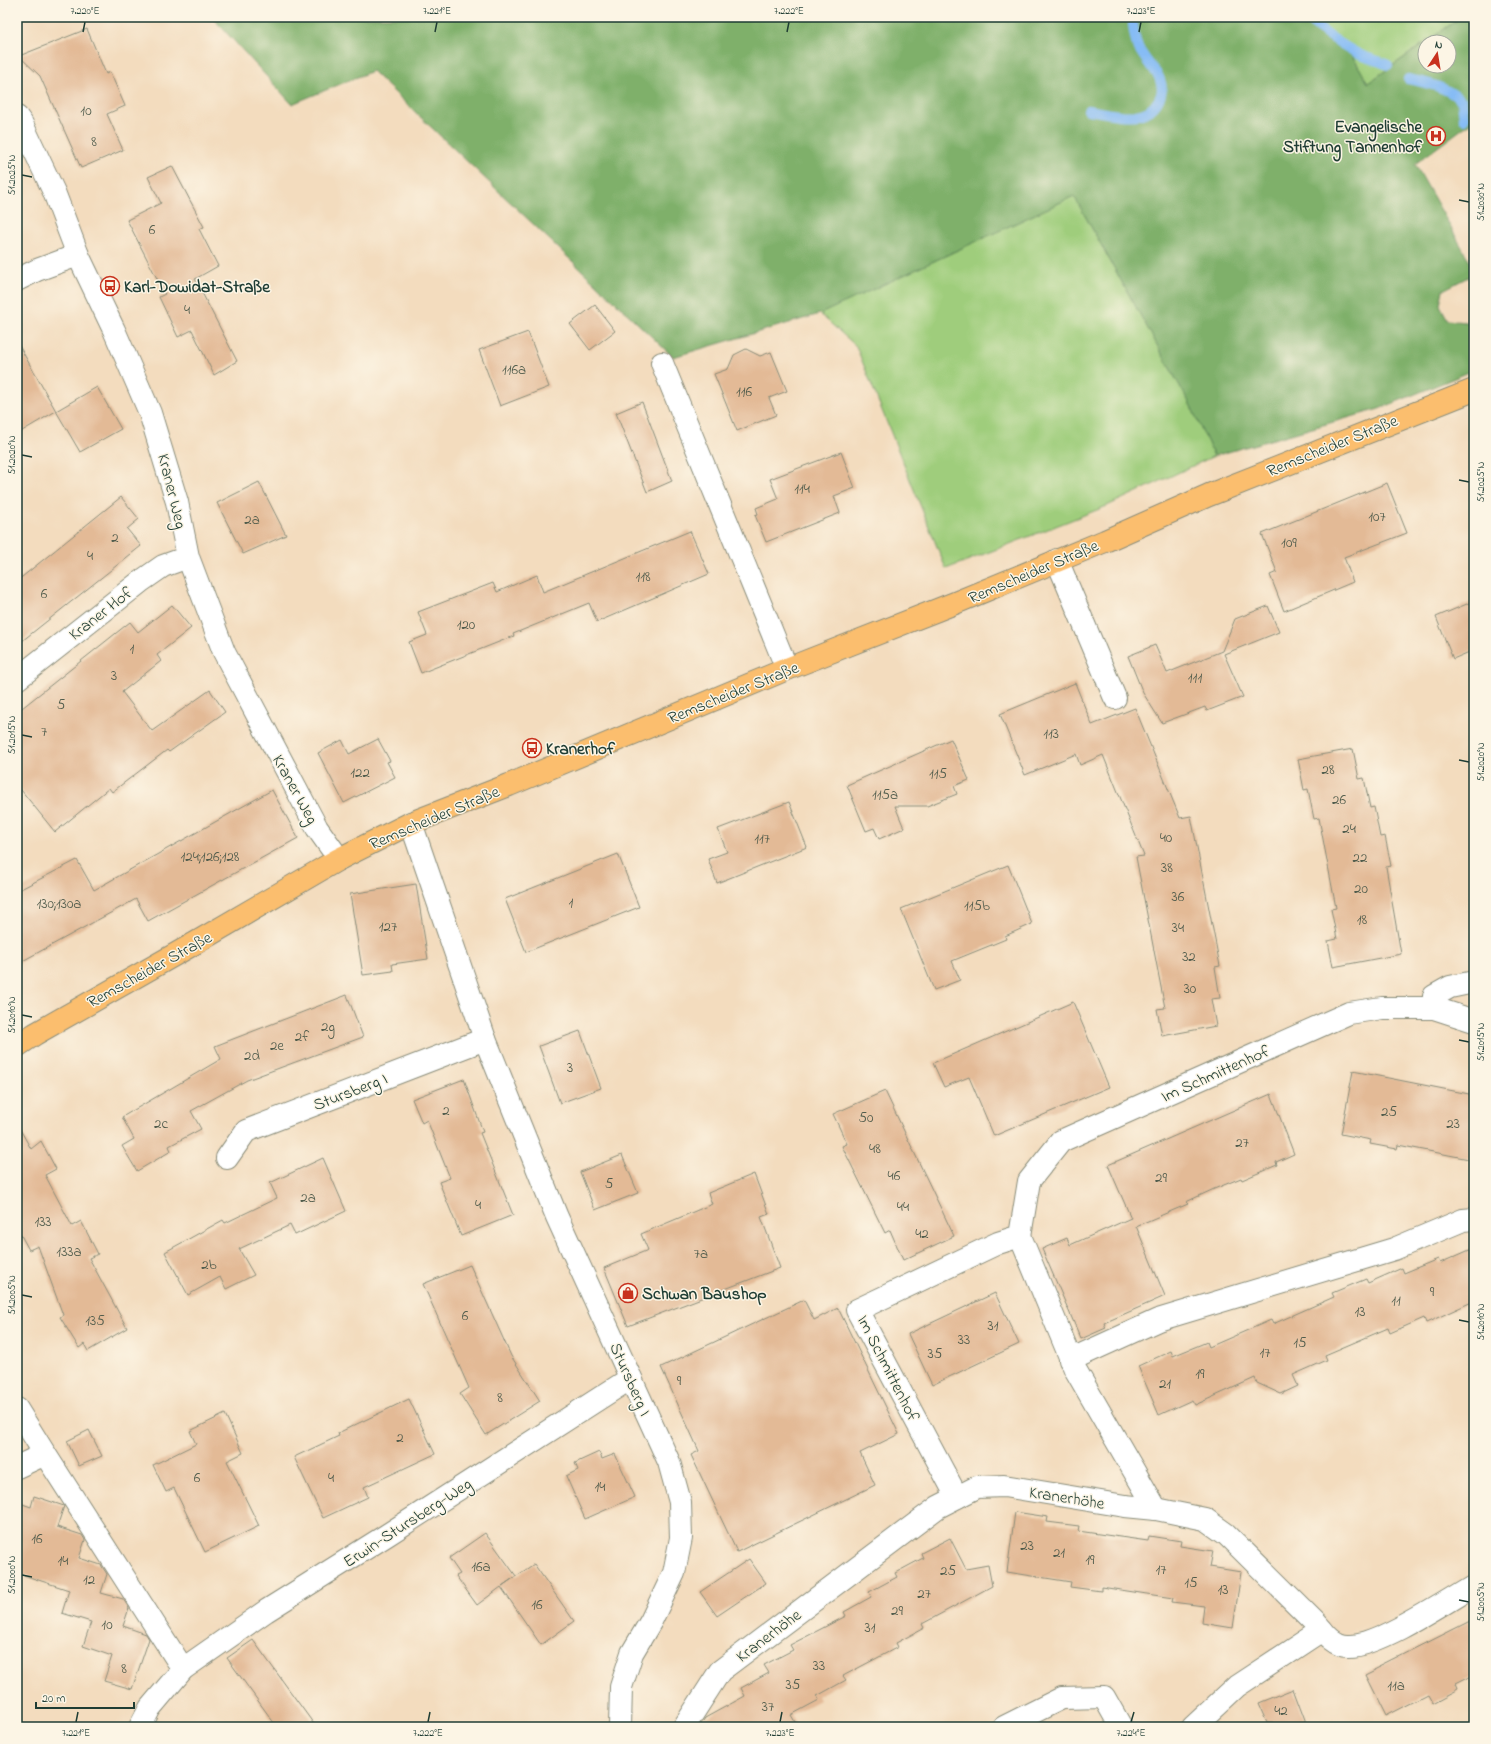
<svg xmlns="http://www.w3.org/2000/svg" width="1491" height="1744" font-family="'Indie Flower',sans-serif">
<rect width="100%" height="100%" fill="#fcf5e5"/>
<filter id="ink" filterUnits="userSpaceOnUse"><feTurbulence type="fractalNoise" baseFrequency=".025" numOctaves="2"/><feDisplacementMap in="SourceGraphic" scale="8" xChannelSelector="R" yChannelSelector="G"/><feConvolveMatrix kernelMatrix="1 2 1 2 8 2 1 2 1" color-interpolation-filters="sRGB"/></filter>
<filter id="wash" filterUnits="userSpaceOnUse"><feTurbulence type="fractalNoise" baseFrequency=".012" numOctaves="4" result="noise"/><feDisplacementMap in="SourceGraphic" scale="16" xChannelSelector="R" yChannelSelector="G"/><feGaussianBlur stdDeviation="0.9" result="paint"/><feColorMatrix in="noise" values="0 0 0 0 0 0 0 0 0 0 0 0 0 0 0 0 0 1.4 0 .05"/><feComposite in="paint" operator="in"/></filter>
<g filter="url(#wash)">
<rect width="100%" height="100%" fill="#f3dcbe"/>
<g fill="#9fcd7b" stroke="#5f8558">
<path d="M1314,17H1461L1368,83L1353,57Z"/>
<path d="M1074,196L1190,404L1214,456L1107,506L946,569L856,346L820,314Z"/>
</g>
<path fill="#7fb06b" stroke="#4f7650" d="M212,17H1314L1353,57L1368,83L1425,43V66H1449V42H1426L1461,17H1474V120L1415,164L1474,269V274L1443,290L1440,305L1448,320L1474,323V370L1379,409L1214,456L1190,404L1074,196L820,314L673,357L372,71L292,104Z"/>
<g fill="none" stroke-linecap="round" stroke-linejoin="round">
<g stroke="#86bcf5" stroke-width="10">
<path d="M1305,17C1322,31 1339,44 1359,54C1368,59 1378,60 1388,65"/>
<path d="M1408,79C1428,83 1447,87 1462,101L1464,119"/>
<path d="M1088,110C1110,113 1145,125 1158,101C1162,95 1163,87 1160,80C1159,76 1155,71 1152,68C1139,50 1135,46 1133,24"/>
</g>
</g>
<g id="blocks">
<g fill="#e3ba96">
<path d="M87,29L106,74L110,72L125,106L107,114L123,150L81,168L40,76L19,56Z"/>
<path d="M172,166L204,227L199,229L218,266L195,279L237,361L214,375L192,330L178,337L159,297L165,294L127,220L161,203L148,177Z"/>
<path d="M595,305L615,331L590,350L570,324Z"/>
<path d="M528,332L549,387L500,406L479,350Z"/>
<path d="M17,342L56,411L17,434Z"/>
<path d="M746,349L760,356L771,352L787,391L769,398L776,415L737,431L714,374L728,369L734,355Z"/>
<path d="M97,387L121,429L80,452L56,411Z"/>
<path d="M642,402L672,481L647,492L616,413Z"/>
<path d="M841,452L855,488L834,496L840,513L766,542L755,515L758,514L756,508L778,499L770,479Z"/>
<path d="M259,482L286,535L243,554L217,503Z"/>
<path d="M1387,483L1407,533L1344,557L1353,582L1284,611L1270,575L1277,572L1262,534Z"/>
<path d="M121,497L139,519L127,529L141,546L17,645V581Z"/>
<path d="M690,531L709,574L597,622L589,603L513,634L514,636L421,673L409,642L427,635L418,612L493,583L497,592L537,575L543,592Z"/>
<path d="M1474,601V650L1453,659L1436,617Z"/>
<path d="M172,605L191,628L157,655L161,661L122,692L152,731L210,690L225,712L169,752L167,750L112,792L109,788L55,832L17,785V712L130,622L138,632Z"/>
<path d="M1268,606L1279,632L1224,654L1243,697L1207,711L1205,707L1162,723L1143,693L1128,656L1155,645L1167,673L1222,651L1235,619Z"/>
<path d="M1075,683L1092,725L1135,708L1180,818L1191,816L1220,966L1215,967L1220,998L1211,999L1216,1026L1162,1036L1157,1009L1165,1008L1136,857L1144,856L1103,755L1080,765L1076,754L1025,775L1000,714Z"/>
<path d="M378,739L390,761L387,762L395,777L344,803L318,753L342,740L349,754Z"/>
<path d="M951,739L969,780L954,786L957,794L927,806H895L904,828L879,839L874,828L866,831L847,785Z"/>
<path d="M1353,749L1359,779L1364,778L1370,808L1374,807L1380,837L1385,836L1391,866L1386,867L1401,954L1333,967L1328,941L1337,939L1331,909L1336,908L1319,818L1314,819L1308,789L1304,790L1298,759Z"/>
<path d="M272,790L298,838L148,921L136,899L17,964V891L77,860L94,890Z"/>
<path d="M789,802L807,847L717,883L708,859L727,852L718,829Z"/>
<path d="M618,854L639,907L526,952L505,899Z"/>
<path d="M1008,865L1032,924L1005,936L1006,939L952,961L960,980L934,990L901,909Z"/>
<path d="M416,884L428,959L392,964L393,971L363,975L350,894Z"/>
<path d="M347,995L363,1037L247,1080L191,1111L201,1129L169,1146L171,1151L137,1171L122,1146L134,1139L122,1117L221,1059L215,1046Z"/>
<path d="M1073,1002L1109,1087L994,1136L969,1077L944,1087L933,1063Z"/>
<path d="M580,1031L601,1088L560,1103L539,1046Z"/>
<path d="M1353,1071L1474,1095V1160L1398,1145L1397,1149L1370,1144L1371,1140L1341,1134Z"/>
<path d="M464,1079L483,1132L480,1133L513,1215L461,1236L439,1182L450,1178L427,1120L422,1123L412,1099Z"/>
<path d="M885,1091L954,1236L903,1260L890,1230L885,1233L842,1146L847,1144L833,1114Z"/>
<path d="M1271,1094L1294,1154L1276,1162L1277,1165L1242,1180L1241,1178L1214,1189L1186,1202L1188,1204L1136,1226L1165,1296L1104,1323L1106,1328L1081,1339L1042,1249L1067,1238L1070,1245L1131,1218L1108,1165Z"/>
<path d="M17,1124L31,1149L41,1141L56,1169L45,1175L72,1226L81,1221L98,1254L89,1258L127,1328L88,1351L84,1344L79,1348L60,1317L63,1315L38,1246L29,1250L17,1228Z"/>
<path d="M622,1155L638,1193L595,1210L580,1172Z"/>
<path d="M323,1158L346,1211L295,1235L290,1225L239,1249L254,1275L226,1289L220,1277L188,1295L165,1252L223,1220L225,1223L277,1198L270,1183Z"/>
<path d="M754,1174L769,1214L761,1217L780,1268L628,1326L604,1268L648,1250L641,1234L712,1204L708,1193Z"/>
<path d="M1474,1248V1301L1426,1323L1424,1318L1390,1333L1388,1328L1325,1355L1327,1360L1293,1375L1298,1386L1281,1394L1257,1383L1255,1378L1195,1405L1192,1400L1159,1415L1138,1366L1171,1351L1173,1356L1207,1342L1209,1347L1271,1320L1273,1324L1334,1297L1332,1293L1366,1279L1368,1283L1402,1268L1404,1273L1438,1259L1440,1263Z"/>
<path d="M470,1265L511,1356L540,1401L486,1435L460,1394L469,1388L423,1284Z"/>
<path d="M995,1293L1019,1344L932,1385L908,1334Z"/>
<path d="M804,1300L814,1320L838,1308L899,1434L860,1453L875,1485L737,1552L691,1455L699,1451L661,1367Z"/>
<path d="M409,1399L435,1454L364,1487L368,1497L323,1518L294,1457L339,1436L338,1433Z"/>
<path d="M225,1414L243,1453L227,1461L259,1526L205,1552L174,1488L166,1492L153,1465L196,1444L190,1431Z"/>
<path d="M89,1430L102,1456L79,1466L67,1441Z"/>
<path d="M599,1452L602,1459L615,1454L635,1497L585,1519L566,1476L578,1470L575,1463Z"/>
<path d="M34,1496L64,1506L57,1527L82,1535L85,1540L79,1558L101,1565L107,1574L101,1593L123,1599L129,1608L123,1626L146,1634L149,1639L132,1689L104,1681L112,1656L83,1646L91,1622L62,1613L69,1590L17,1573V1502L31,1507Z"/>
<path d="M1015,1512L1048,1517L1047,1522L1079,1526L1078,1531L1148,1541L1149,1536L1181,1541L1180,1546L1213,1551L1210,1567L1241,1572L1233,1628L1202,1623L1204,1606L1172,1602L1173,1598L1101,1587V1591L1070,1587L1071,1582L1007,1572Z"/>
<path d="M485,1533L516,1576L502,1586L534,1564L574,1621L541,1645L501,1587L477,1605L456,1576L460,1574L449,1558Z"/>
<path d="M950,1538L966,1569L988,1565L992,1586L922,1624L924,1628L896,1643L898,1647L843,1676L846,1680L817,1696L819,1700L791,1715L798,1727H699L705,1718L745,1696L741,1688L769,1673L764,1665L793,1650L790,1645L846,1616L844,1612L871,1597L869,1592L897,1577L895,1573L923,1558L921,1553Z"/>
<path d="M749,1559L766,1583L717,1616L700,1592Z"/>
<path d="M1474,1619V1676L1456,1685L1458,1690L1432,1704L1427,1695L1386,1716L1365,1674Z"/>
<path d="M253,1640L316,1727H277L227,1658Z"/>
<path d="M1293,1689L1307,1726L1267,1723L1258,1703Z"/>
</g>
</g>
</g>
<g filter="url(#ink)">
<use href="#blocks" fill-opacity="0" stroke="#898c79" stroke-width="1"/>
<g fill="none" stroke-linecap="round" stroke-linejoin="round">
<g stroke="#898c79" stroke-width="24">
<g id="minor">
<path d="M17,117L22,124L54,192L78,255L114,330L150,413L177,502L188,557L224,652L317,828L339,859"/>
<path d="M17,280L37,270L78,255"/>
<path d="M662,363L787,669"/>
<path d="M1057,560L1115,698"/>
<path d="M17,679L140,582L163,566L188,557"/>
<path d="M411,823L485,1039L557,1217L669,1462L680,1502L681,1538L674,1573L651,1621L632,1653L621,1687L620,1727"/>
<path d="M1434,1008V996L1450,987L1474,982"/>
<path d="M227,1158L246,1131L485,1039"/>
<path d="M1020,1236L1075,1369L1156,1509"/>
<path d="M1070,1360L1158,1320L1394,1249L1463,1220L1474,1219"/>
<path d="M17,1409L45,1454"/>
<path d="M17,1467L45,1454L183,1669"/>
<path d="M957,1497L857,1310L998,1243L1020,1236L1029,1181L1061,1141L1349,1013L1382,1008H1434L1474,1021"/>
<path d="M140,1727L150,1708L183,1669L266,1611L387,1535L631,1378"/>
<path d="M684,1727L720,1671L938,1507L977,1487L1004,1486L1125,1506L1156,1509L1205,1519L1226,1534L1317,1624C1325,1634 1334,1646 1348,1646C1376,1648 1447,1601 1474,1585"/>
<path d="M1004,1727L1062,1698L1104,1697L1121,1727"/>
<path d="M1193,1727L1237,1686L1322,1630"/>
</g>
</g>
<g stroke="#898c79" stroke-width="24">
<path id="major" d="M17,1046L35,1034L197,942L339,859L411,823L509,785L787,669L955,603L1105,541L1209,495L1474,390"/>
</g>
<use href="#minor" stroke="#fff" stroke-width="22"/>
<use href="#major" stroke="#fbbe6e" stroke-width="22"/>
</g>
</g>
<path fill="none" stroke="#1f3d34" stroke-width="1.5" d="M83,32L85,22M435,32L437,22M787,32L789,22M1139,32L1141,22M22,175L32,177M1459,200L1469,202M22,455L32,457M1459,480L1469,482M22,735L32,737M1459,760L1469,762M22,1015L32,1017M1459,1040L1469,1042M22,1295L32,1297M1459,1320L1469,1322M22,1575L32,1577M1459,1600L1469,1602M76,1722L78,1712M428,1722L430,1712M780,1722L782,1712M1131,1722L1134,1712"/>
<defs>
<g id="hospital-ring" transform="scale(1)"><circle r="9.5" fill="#fcf5e5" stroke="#c8321e" stroke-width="1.5"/><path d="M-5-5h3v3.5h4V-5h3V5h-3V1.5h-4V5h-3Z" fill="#c8321e"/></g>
<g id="bus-ring" transform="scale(1)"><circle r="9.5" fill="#fcf5e5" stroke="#c8321e" stroke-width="1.5"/><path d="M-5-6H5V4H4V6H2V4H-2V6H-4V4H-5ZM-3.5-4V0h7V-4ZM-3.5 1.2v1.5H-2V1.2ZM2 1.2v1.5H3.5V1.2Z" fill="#c8321e"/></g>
<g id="shop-ring" transform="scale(1)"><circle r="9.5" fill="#fcf5e5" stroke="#c8321e" stroke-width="1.5"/><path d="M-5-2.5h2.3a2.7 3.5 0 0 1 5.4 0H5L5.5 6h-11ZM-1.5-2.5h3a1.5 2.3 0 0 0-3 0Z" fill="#c8321e"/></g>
</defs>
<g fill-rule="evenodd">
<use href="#hospital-ring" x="1436" y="136"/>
<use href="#bus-ring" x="110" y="286"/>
<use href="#bus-ring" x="532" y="748"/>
<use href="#shop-ring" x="628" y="1293"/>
</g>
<g text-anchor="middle" stroke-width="3" stroke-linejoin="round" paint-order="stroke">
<g font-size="15" fill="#505c4c">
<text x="86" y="115">10</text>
<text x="94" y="146">8</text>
<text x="152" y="234">6</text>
<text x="187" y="314">4</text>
<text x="514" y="374">116a</text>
<text x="744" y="396">116</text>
<text x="802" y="493">114</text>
<text x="1377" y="521">107</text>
<text x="252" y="524">2a</text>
<text x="115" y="542">2</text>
<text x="1289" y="547">109</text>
<text x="90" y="560">4</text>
<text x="643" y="581">118</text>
<text x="44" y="598">6</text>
<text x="466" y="629">120</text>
<text x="132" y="653">1</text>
<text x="114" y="680">3</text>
<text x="1195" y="682">111</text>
<text x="61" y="709">5</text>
<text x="44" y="736">7</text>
<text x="1051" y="738">113</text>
<text x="1328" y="774">28</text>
<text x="360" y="777">122</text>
<text x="938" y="778">115</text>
<text x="885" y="799">115a</text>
<text x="1339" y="804">26</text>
<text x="1349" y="833">24</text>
<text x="1166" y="842">40</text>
<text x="762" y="843">117</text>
<text x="210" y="861">124;126;128</text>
<text x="1360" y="862">22</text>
<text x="1167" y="872">38</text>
<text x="1361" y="893">20</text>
<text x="1178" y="901">36</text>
<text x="571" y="907">1</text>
<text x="59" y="908">130;130a</text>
<text x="977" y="910">115b</text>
<text x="1362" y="924">18</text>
<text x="388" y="931">127</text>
<text x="1178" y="932">34</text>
<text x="1189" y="961">32</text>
<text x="1190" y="993">30</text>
<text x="328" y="1031">2g</text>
<text x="302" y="1041">2f</text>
<text x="277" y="1050">2e</text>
<text x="252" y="1060">2d</text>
<text x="570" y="1072">3</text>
<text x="446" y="1115">2</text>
<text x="1389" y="1116">25</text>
<text x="866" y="1122">50</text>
<text x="161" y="1128">2c</text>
<text x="1453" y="1128">23</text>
<text x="1242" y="1147">27</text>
<text x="875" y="1153">48</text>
<text x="894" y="1180">46</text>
<text x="1161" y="1182">29</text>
<text x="609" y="1188">5</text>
<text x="308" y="1202">2a</text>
<text x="478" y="1209">4</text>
<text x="903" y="1211">44</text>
<text x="43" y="1226">133</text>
<text x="922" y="1238">42</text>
<text x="69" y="1256">133a</text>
<text x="701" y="1258">7a</text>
<text x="209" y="1269">2b</text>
<text x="1432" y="1296">9</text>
<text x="1396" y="1305">11</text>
<text x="1360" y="1316">13</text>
<text x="465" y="1320">6</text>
<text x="95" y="1325">135</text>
<text x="993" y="1330">31</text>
<text x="964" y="1344">33</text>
<text x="1300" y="1347">15</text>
<text x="1265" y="1357">17</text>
<text x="935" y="1358">35</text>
<text x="1200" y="1378">19</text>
<text x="679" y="1385">9</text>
<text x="1165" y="1388">21</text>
<text x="500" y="1402">8</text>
<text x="400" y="1442">2</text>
<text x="197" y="1482">6</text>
<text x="331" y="1482">4</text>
<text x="600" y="1491">14</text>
<text x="37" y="1543">16</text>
<text x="1027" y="1550">23</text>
<text x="1059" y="1557">21</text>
<text x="1090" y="1564">19</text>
<text x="63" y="1565">14</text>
<text x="481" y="1571">16a</text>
<text x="1161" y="1574">17</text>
<text x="948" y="1575">25</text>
<text x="89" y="1584">12</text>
<text x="1191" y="1587">15</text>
<text x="1223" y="1594">13</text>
<text x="924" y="1598">27</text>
<text x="537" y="1609">16</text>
<text x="897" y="1615">29</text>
<text x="107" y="1629">10</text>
<text x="870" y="1632">31</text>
<text x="819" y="1670">33</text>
<text x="124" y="1673">8</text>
<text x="793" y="1689">35</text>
<text x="1396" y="1690">11a</text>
<text x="768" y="1711">37</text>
<text x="1281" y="1715">42</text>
</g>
<g font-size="17" font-weight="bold" fill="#1f3d34" stroke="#fcf5e5" text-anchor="start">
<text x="1422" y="132" text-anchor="end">Evangelische<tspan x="1422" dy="20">Stiftung Tannenhof</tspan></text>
<text x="124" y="292">Karl-Dowidat-Straße</text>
<text x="546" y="754">Kranerhof</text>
<text x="642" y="1299">Schwan Baushop</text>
</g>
<g font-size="17" fill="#1f3d34" stroke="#fcf5e5">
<text transform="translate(1332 445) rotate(-22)" y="6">Remscheider Straße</text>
<text transform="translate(173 491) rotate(76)" y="6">Kraner Weg</text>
<text transform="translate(1033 571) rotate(-23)" y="6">Remscheider Straße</text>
<text transform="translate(100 613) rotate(-38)" y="6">Kraner Hof</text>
<text transform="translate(733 692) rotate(-22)" y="6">Remscheider Straße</text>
<text transform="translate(296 789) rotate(61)" y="6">Kraner Weg</text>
<text transform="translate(434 817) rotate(-23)" y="6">Remscheider Straße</text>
<text transform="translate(149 969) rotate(-29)" y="6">Remscheider Straße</text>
<text transform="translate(1215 1073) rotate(-24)" y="6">Im Schmittenhof</text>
<text transform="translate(350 1091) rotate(-21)" y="6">Stursberg I</text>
<text transform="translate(889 1368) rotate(63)" y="6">Im Schmittenhof</text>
<text transform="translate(631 1379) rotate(66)" y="6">Stursberg I</text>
<text transform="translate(1067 1497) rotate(9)" y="6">Kranerhöhe</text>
<text transform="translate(407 1522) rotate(-33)" y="6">Erwin-Stursberg-Weg</text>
<text transform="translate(768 1635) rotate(-37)" y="6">Kranerhöhe</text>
</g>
</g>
<rect width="1491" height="1744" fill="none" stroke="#fcf5e5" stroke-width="44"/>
<g transform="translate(1437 54) rotate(12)"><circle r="19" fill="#fcf5e5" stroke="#a4ab9e"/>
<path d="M0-3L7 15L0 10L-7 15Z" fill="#c8321e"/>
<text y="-6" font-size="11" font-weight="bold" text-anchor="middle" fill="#1f3d34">N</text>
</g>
<path d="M36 1702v6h98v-6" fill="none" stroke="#1f3d34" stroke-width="2"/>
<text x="42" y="1702" font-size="12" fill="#1f3d34" stroke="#fcf5e5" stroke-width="3" paint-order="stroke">20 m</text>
<rect x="22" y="22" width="1447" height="1700" fill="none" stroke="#1f3d34" stroke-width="1.5"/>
<g font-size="10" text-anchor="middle" fill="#1f3d34">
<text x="85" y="14">7.220°E</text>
<text x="437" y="14">7.221°E</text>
<text x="789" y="14">7.222°E</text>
<text x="1141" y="14">7.223°E</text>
<text transform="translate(11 175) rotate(-90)" y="4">51.2025°N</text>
<text transform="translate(1480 202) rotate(-90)" y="4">51.2030°N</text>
<text transform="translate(11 455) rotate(-90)" y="4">51.2020°N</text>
<text transform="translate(1480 482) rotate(-90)" y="4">51.2025°N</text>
<text transform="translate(11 735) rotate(-90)" y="4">51.2015°N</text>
<text transform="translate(1480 762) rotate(-90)" y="4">51.2020°N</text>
<text transform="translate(11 1015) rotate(-90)" y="4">51.2010°N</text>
<text transform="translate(1480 1042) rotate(-90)" y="4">51.2015°N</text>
<text transform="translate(11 1295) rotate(-90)" y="4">51.2005°N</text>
<text transform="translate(1480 1322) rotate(-90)" y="4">51.2010°N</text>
<text transform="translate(11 1575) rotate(-90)" y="4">51.2000°N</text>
<text transform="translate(1480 1602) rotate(-90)" y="4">51.2005°N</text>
<text x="76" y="1736">7.221°E</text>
<text x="428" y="1736">7.222°E</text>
<text x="780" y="1736">7.223°E</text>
<text x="1131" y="1736">7.224°E</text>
</g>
</svg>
